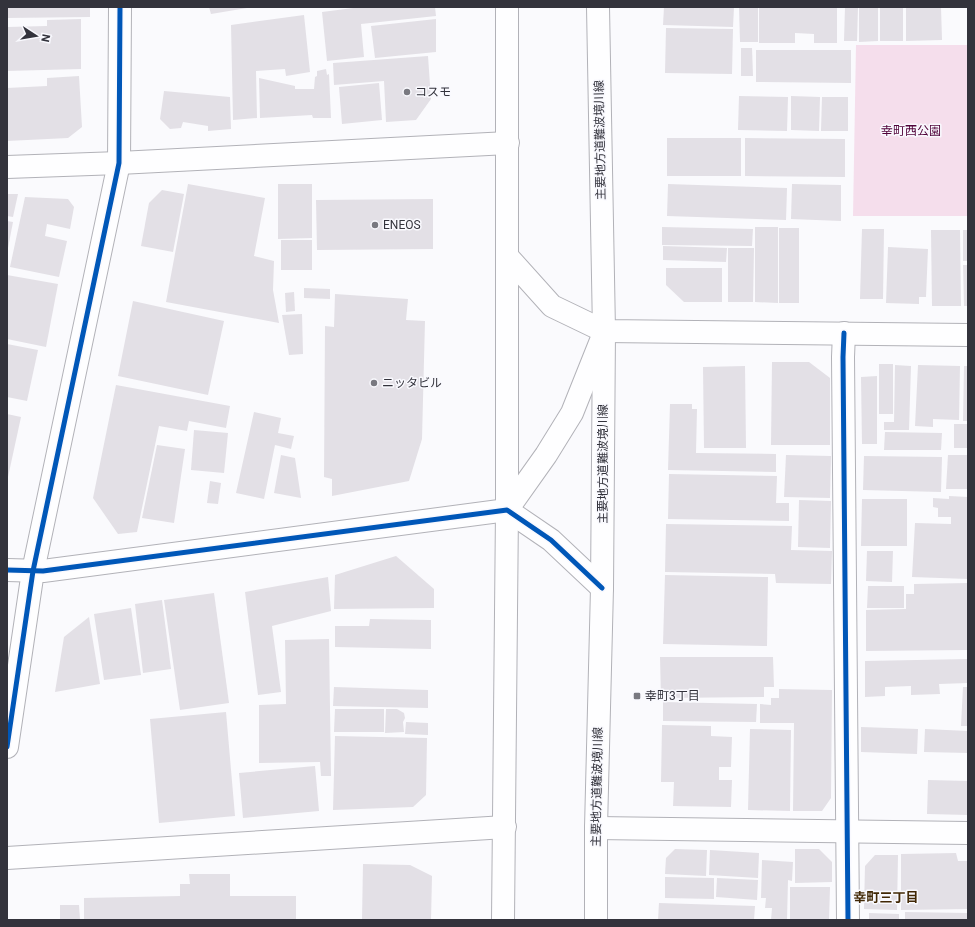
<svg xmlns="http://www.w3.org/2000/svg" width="975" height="927" font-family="Roboto,'Noto Sans JP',sans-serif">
<rect width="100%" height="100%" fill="#fafafd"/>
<path fill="#f5deec" d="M856,45H968V216H853Z"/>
<g fill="#e3e0e6">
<path d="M19,7H90V17L7,18V8H19Z"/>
<path d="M209,7H247V8L211,14Z"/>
<path d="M361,7H435L436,16L361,24L364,57L327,61L322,12Z"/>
<path d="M664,7H734L733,27L663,25Z"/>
<path d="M739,7H758V42H740Z"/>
<path d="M759,7H837V43H814V34L795,33V43H759Z"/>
<path d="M845,7H858L857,41H844Z"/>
<path d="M859,7H878V41L859,42Z"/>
<rect x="880" y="7" width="23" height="34"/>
<path d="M941,7L942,40L906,41V8Z"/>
<path d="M304,15L310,72L286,76L285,69L256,71L257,118L233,120L231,25Z"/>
<path d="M81,19V69L7,71V27L47,26V20Z"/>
<path d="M436,19V52L375,58L371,26Z"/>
<path d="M666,28L733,29L732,74L665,73Z"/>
<path d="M741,48H752L753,76H741Z"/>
<path d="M756,50H851V83L756,82Z"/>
<path d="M428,56L431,99L416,120L386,122L384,81L334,85L333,63Z"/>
<path d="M326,69L327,75L329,74L331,118H313L312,115L260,118L259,78L295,86V89H314L315,77L317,76V71Z"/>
<path d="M79,76L82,127L68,138L7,141V88L47,86V78Z"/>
<path d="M379,83L382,120L342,124L339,87Z"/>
<path d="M164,91L230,97L231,129L208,131V126L183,122L181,128L170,129L160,119Z"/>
<path d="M739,96L788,97L787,131L738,130Z"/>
<path d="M791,96L820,97L819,131L791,130Z"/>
<path d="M822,97H848V131H821Z"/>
<rect x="667" y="138" width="74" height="38"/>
<path d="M745,138L845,139V177L745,176Z"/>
<path d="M188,184L265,198L254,256L274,261L273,290L279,323L166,302Z"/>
<path d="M278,184H312V238L278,239Z"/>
<path d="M668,184L787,188L786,220L667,216Z"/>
<path d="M792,184L841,185V221L791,219Z"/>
<path d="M162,190L184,194L173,252L141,246L149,203Z"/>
<path d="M7,194H18L13,217L7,216Z"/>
<path d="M25,197L68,199L74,207L70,229L47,224L45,236L67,241L59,277L10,267Z"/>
<path d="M433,199V249L317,250L316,200Z"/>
<path d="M7,221L13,222L8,248H7Z"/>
<path d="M662,227L753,229L752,246L662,245Z"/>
<path d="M755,227H778V303L755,302Z"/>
<rect x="779" y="228" width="20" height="75"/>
<path d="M862,229H884L883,299H860Z"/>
<path d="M931,230H960L961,306H932Z"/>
<rect x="963" y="230" width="5" height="31"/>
<rect x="281" y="240" width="31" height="30"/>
<path d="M663,246L727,248L726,262L663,260Z"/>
<path d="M888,247L928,249L926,297H919V304L886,303Z"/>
<path d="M728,248H754L753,302H728Z"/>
<path d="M963,265H968V306H964Z"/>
<path d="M666,268H722V302H684L666,285Z"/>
<path d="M7,275L58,284L46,347L7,339Z"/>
<path d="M304,288L330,289V299L304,298Z"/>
<path d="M294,292L295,311L286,312L285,293Z"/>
<path d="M335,294L408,299L406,320L425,321L422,439L409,481L332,496V479L324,477L325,326L334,327Z"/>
<path d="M133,301L224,321L208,395L118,376Z"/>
<path d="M302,314L303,354L289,355L282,315Z"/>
<path d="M7,344L38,350L27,401L7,397Z"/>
<path d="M772,362H809L830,378V445H771Z"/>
<rect x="879" y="364" width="14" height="50"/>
<path d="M895,365L911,366L909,430H884V422H894Z"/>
<path d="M918,365L960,366L959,420L933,419V427L915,426Z"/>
<path d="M745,366L746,448H704L703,367Z"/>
<path d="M964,366H968V421H963Z"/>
<path d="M877,376V444H862L861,377Z"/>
<path d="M116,385L230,406L226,428L189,421L187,431L159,426L137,532L118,534L93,498Z"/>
<path d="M670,404H692V409H697L696,453L776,454V472L668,470Z"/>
<path d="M254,412L281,418L278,433L294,436L291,449L275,445L264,499L236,493Z"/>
<path d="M7,414L21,417L8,477H7Z"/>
<rect x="954" y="424" width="14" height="24"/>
<path d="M194,430L228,433L224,473L191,470Z"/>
<path d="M885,432L942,433L941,450H884Z"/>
<path d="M157,445L185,449L174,523L142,518Z"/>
<path d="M281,455L295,458L301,498L274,493Z"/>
<path d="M786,455L831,456L830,498L784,497Z"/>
<path d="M948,455H968V489H946Z"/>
<path d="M864,456L942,457L941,492L863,490Z"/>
<path d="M669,474L777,476L776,503H789V521L668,519Z"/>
<path d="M210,481L221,483L218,504L207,503Z"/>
<path d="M949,496L968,497V579L912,577L915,523L951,524V517H938V508L933,507V498L949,499Z"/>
<path d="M862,499H907V546H861Z"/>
<path d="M799,500L831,501L830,548L798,547Z"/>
<path d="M666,524L792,526L791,550L832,551L831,584L776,583L775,574L665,572Z"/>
<path d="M867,551H893L892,582L866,581Z"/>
<path d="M396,556L434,589V608L334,609L335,575Z"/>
<path d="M665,575L768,577L767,646L663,644Z"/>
<path d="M328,577L331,611L272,626L281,692L258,695L245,592Z"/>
<path d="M968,583V650L866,651V610L906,609V594H914V584Z"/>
<path d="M868,586H904V608H867Z"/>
<path d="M214,593L229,703L180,710L164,600Z"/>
<path d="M162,600L171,669L143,673L135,604Z"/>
<path d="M131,608L141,675L104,680L94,614Z"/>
<path d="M89,617L100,684L55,692L64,637Z"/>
<path d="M370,619L431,620V649L335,647V626H369Z"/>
<path d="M329,639L331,776H321L320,762L259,763V705L286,704L285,640Z"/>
<path d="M660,657H773L774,687H764V697L661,698Z"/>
<path d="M968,659V683L939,684L940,694L911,695V686L885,687V696L865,697V661Z"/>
<path d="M334,687L428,690V708L333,706Z"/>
<path d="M963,687H968V726H961Z"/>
<path d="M779,689L832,690L831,798L822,811H793L794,723H760V704L771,705V698H779Z"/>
<path d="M663,702L757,704L756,722L663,721Z"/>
<path d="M335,709H384V732H334Z"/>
<path d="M386,709H397L404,713L405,718L403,722L404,732L385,733Z"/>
<path d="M226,712L235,816L159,823L150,719Z"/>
<path d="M406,722L428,723V735L405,734Z"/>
<path d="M662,725L711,726V736L732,737L731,767H719V780H732L731,807L673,806L674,782H661Z"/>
<path d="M861,727L918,729L917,754L861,752Z"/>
<path d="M750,729L791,730L790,811L748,810Z"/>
<path d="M925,729L968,731V753L924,752Z"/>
<path d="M335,736L427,738L426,795L413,807L333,810Z"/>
<path d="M315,766L319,811L243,818L239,773Z"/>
<path d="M928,780L968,781V815L927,814Z"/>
<path d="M675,849L707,850L706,876L665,874L666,858Z"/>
<path d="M795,849H819L832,862V882L795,883Z"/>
<path d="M710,850L759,853L758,878L709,875Z"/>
<path d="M956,853L958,861H968V909L901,910V854Z"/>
<path d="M875,855H898L897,910L864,909L865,866Z"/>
<path d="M762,860L793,862L792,881L788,880L787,920H771L772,908H765L766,898H761Z"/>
<path d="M363,864L410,865L432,876L431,920H362Z"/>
<path d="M189,874H230V896H296V920H84V898L180,896V884H190Z"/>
<path d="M665,877L714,878V899L665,898Z"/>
<path d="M717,878L758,880L757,900L716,897Z"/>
<path d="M790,887H830L829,920H790Z"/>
<path d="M659,903L755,906L754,920H658Z"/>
<path d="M60,905H79L80,920H60Z"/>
<path d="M905,912L968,913V920H905Z"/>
<path d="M869,913L899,914V920H869Z"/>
</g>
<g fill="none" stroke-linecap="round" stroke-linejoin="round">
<g stroke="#b2b2b8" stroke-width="24">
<g id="minor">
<path d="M7,167L119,163L508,143"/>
<path d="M507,256L552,306L604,331L968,335"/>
<path d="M844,333L843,357L848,920"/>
<path d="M507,510L546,455L572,413L604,333"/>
<path d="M7,570L43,571L507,510L551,540L602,588"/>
<path d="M7,747L33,571L119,163L120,7"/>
<path d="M596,828L968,833"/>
<path d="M7,858L505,827"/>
</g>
</g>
<g stroke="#b2b2b8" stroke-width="24">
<g id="major">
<path d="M503,920L507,510V7"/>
<path d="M596,920V828L602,588L604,331L598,7"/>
</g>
</g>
<use href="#minor" stroke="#fefeff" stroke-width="22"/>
<use href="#major" stroke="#fefeff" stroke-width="22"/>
<g stroke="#f9f9fe" stroke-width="8">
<g id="cycleway">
<path d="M844,333L843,357L848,920"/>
<path d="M7,570L43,571L507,510L551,540L602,588"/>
<path d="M7,747L33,571L119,163L120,7"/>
</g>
</g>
<use href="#cycleway" stroke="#0057b8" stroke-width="5"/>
</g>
<g fill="#797980" stroke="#f9f9fe" stroke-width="1.5">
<circle cx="407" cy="92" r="4"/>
<circle cx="375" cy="225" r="4"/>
<circle cx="374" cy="383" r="4"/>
<rect x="633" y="692" width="8" height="8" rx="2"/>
</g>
<g text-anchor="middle" stroke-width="3" stroke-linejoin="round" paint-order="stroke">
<g font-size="12" fill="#33333c" stroke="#f9f9fe" text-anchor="start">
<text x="415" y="96">コスモ</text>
<text x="383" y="229">ENEOS</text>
<text x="382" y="387">ニッタビル</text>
<text x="645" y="700">幸町3丁目</text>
</g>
<g font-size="12" fill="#500239" stroke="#f9f9fe">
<text x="911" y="135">幸町西公園</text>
</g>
<g font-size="12" fill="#33333c" stroke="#f9f9fe">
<text transform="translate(600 140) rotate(-91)" y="4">主要地方道難波境川線</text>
<text transform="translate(603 464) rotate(-90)" y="4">主要地方道難波境川線</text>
<text transform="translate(597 787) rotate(-89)" y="4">主要地方道難波境川線</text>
</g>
<g font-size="13" font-weight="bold" fill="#412805" stroke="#f9f9fe">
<text x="886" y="902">幸町三丁目</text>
</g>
</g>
<rect width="975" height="927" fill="none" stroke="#33333c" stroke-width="16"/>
<g transform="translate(36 36) rotate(102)" stroke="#f9f9fe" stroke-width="3" paint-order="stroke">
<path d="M0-3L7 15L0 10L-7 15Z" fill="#33333c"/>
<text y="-6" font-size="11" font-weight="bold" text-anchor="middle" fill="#33333c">N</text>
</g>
</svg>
